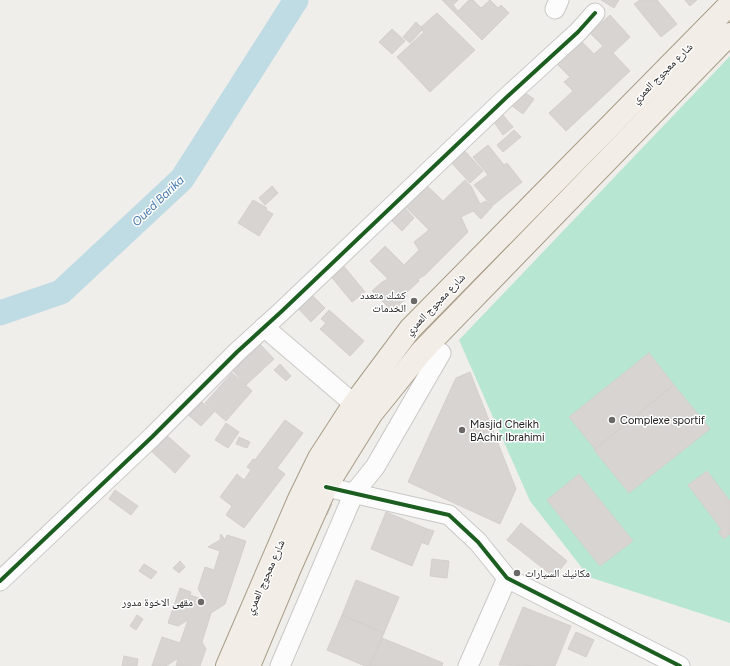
<svg xmlns="http://www.w3.org/2000/svg" width="730" height="666" font-family="Figtree,'Noto Naskh Arabic',sans-serif">
<rect width="100%" height="100%" fill="#f0eeeb"/>
<path fill="#b7e6d2" d="M730,56V623L589,577L530,501L459,340Z"/>
<g fill="none" stroke-linecap="round" stroke-linejoin="round">
<path stroke="#bfdbe3" stroke-width="25" d="M0,313L61,292L182,179L296,0"/>
</g>
<g fill="#d7d4d2" stroke="#d3d0cc">
<path d="M442,0H458L453,5L458,11L469,0H473L481,8L490,0L498,8L501,5L509,13L482,40Z"/>
<path d="M601,0H619L614,8Z"/>
<path d="M640,0H657L677,24L661,37L634,4Z"/>
<path d="M685,0H697L690,6Z"/>
<path d="M437,13L475,50L430,92L397,57L424,32L420,28Z"/>
<path d="M610,15L630,37L613,53L630,71L566,131L549,113L573,91L564,82L570,77L557,64L581,41L594,54L603,46L590,33Z"/>
<path d="M416,22L423,29L410,43L403,37Z"/>
<path d="M392,29L405,41L392,54L379,42Z"/>
<path d="M521,90L534,99L523,114L511,105Z"/>
<path d="M503,115L513,127L503,135L494,122Z"/>
<path d="M514,130L521,137L503,152L497,145Z"/>
<path d="M488,145L504,165L507,163L522,182L492,206L474,185L488,175L473,157Z"/>
<path d="M463,149L483,171L470,183L450,161Z"/>
<path d="M465,180L471,186L480,204L486,201L492,207L481,219L473,211L461,217L468,232L425,275L418,279L419,281L405,294L407,297L393,312L372,291L382,282L388,279L370,261L385,246L404,265L419,250L414,242L429,230L404,205L425,184L443,201Z"/>
<path d="M272,186L278,193L265,205L259,198Z"/>
<path d="M253,200L267,208L266,210L273,214L259,236L238,223Z"/>
<path d="M405,208L414,218L402,231L392,221Z"/>
<path d="M342,264L365,292L352,302L329,274Z"/>
<path d="M309,292L325,308L311,322L296,306Z"/>
<path d="M329,310L364,341L350,356L320,329L326,323L321,319Z"/>
<path d="M258,342L274,359L246,385L230,368Z"/>
<path d="M649,353L674,385L595,449L569,417Z"/>
<path d="M280,364L291,376L286,381L274,370Z"/>
<path d="M470,372L516,489L500,524L408,482L456,378Z"/>
<path d="M232,373L252,391L226,421L205,403Z"/>
<path d="M674,385L710,429L629,493L594,450Z"/>
<path d="M198,399L214,412L201,426L186,413Z"/>
<path d="M285,420L303,433L277,468L285,474L244,528L226,515L232,506L220,497L237,474L244,480L251,470L247,467L253,459L255,460Z"/>
<path d="M226,423L239,432L228,448L215,440Z"/>
<path d="M163,432L190,456L175,473L148,448Z"/>
<path d="M239,437L250,442L247,448L236,444Z"/>
<path d="M707,471L730,501V534L724,539L718,532L722,530L688,485Z"/>
<path d="M579,474L633,541L600,566L547,500Z"/>
<path d="M115,490L138,506L131,515L109,499Z"/>
<path d="M325,501L332,504L327,515L319,512Z"/>
<path d="M386,512L427,529L412,566L371,549Z"/>
<path d="M521,523L567,561L554,577L507,540Z"/>
<path d="M427,529L434,531L428,545L421,542Z"/>
<path d="M221,534L225,540L227,535L246,541L225,604L211,613L202,642L206,649L200,666H176L178,658L166,666H152L162,637L180,643L188,620L178,626L168,623L180,588L191,592L190,595L205,600L198,589L205,567L214,570L220,551L208,547L220,540Z"/>
<path d="M432,559L449,561L447,578L430,576Z"/>
<path d="M180,561L185,567L179,573L173,568Z"/>
<path d="M144,564L157,572L151,579L139,571Z"/>
<path d="M356,580L399,597L384,633L342,615Z"/>
<path d="M523,607L571,626L555,666L499,665Z"/>
<path d="M137,615L143,619L136,630L130,626Z"/>
<path d="M342,615L384,633L370,666H365L327,650Z"/>
<path d="M576,632L594,640L586,657L568,649Z"/>
<path d="M382,638L443,663L442,666H370Z"/>
<path d="M124,656L138,659L137,666H122Z"/>
</g>
<g fill="none" stroke-linecap="round" stroke-linejoin="round">
<g stroke="#c9c8c7" stroke-width="21">
<g id="minor">
<path d="M555,9L559,0"/>
<path d="M264,327L354,404"/>
<path d="M326,487L449,515L478,542L507,578L680,666"/>
<path d="M0,581L152,437L237,352L282,311L509,95L578,32L595,13"/>
<path d="M280,666L354,493L375,467L441,353"/>
<path d="M468,666L507,578"/>
</g>
</g>
<g stroke="#a79c86" stroke-width="24">
<g id="major">
<path d="M227,666L299,499L319,458L354,404L410,329L730,4"/>
<path d="M249,666L290,568L326,487L372,413L422,351L730,34"/>
</g>
</g>
<use href="#minor" stroke="#fdfcfc" stroke-width="19"/>
<use href="#major" stroke="#f3ede7" stroke-width="22"/>
<g stroke="#fff" stroke-width="6">
<g id="cycleway">
<path d="M326,487L449,515L478,542L507,578L680,666"/>
<path d="M0,581L152,437L237,352L282,311L509,95L578,32L595,13"/>
</g>
</g>
<use href="#cycleway" stroke="#1b5e20" stroke-width="4"/>
</g>
<g fill="#6a6968" stroke="#fff" stroke-width="1.5">
<circle cx="414" cy="301" r="4"/>
<circle cx="612" cy="420" r="4"/>
<circle cx="462" cy="430" r="4"/>
<circle cx="517" cy="573" r="4"/>
<circle cx="201" cy="602" r="4"/>
</g>
<g text-anchor="middle" stroke-width="3" stroke-linejoin="round" paint-order="stroke">
<g font-size="11" fill="#222" stroke="#fff">
<text transform="translate(662 73) rotate(-45)" y="4">شارع معجوج العمري</text>
<text transform="translate(435 304) rotate(-46)" y="4">شارع معجوج العمري</text>
<text transform="translate(265 577) rotate(-66)" y="4">شارع معجوج العمري</text>
</g>
<g font-size="11" fill="#222" stroke="#fff" text-anchor="start">
<text x="406" y="299" text-anchor="end">كشك متعدد<tspan x="406" dy="13">الخدمات</tspan></text>
<text x="620" y="424">Complexe sportif</text>
<text x="470" y="428">Masjid Cheikh<tspan x="470" dy="13">BAchir Ibrahimi</tspan></text>
<text x="525" y="577">مكانيك السيارات</text>
<text x="193" y="606" text-anchor="end">مقهى الاخوة مدور</text>
</g>
<g font-size="12" font-style="italic" fill="#4a7aab" stroke="#fff">
<text transform="translate(158 201) rotate(-44)" y="4">Oued Barika</text>
</g>
</g>
</svg>
